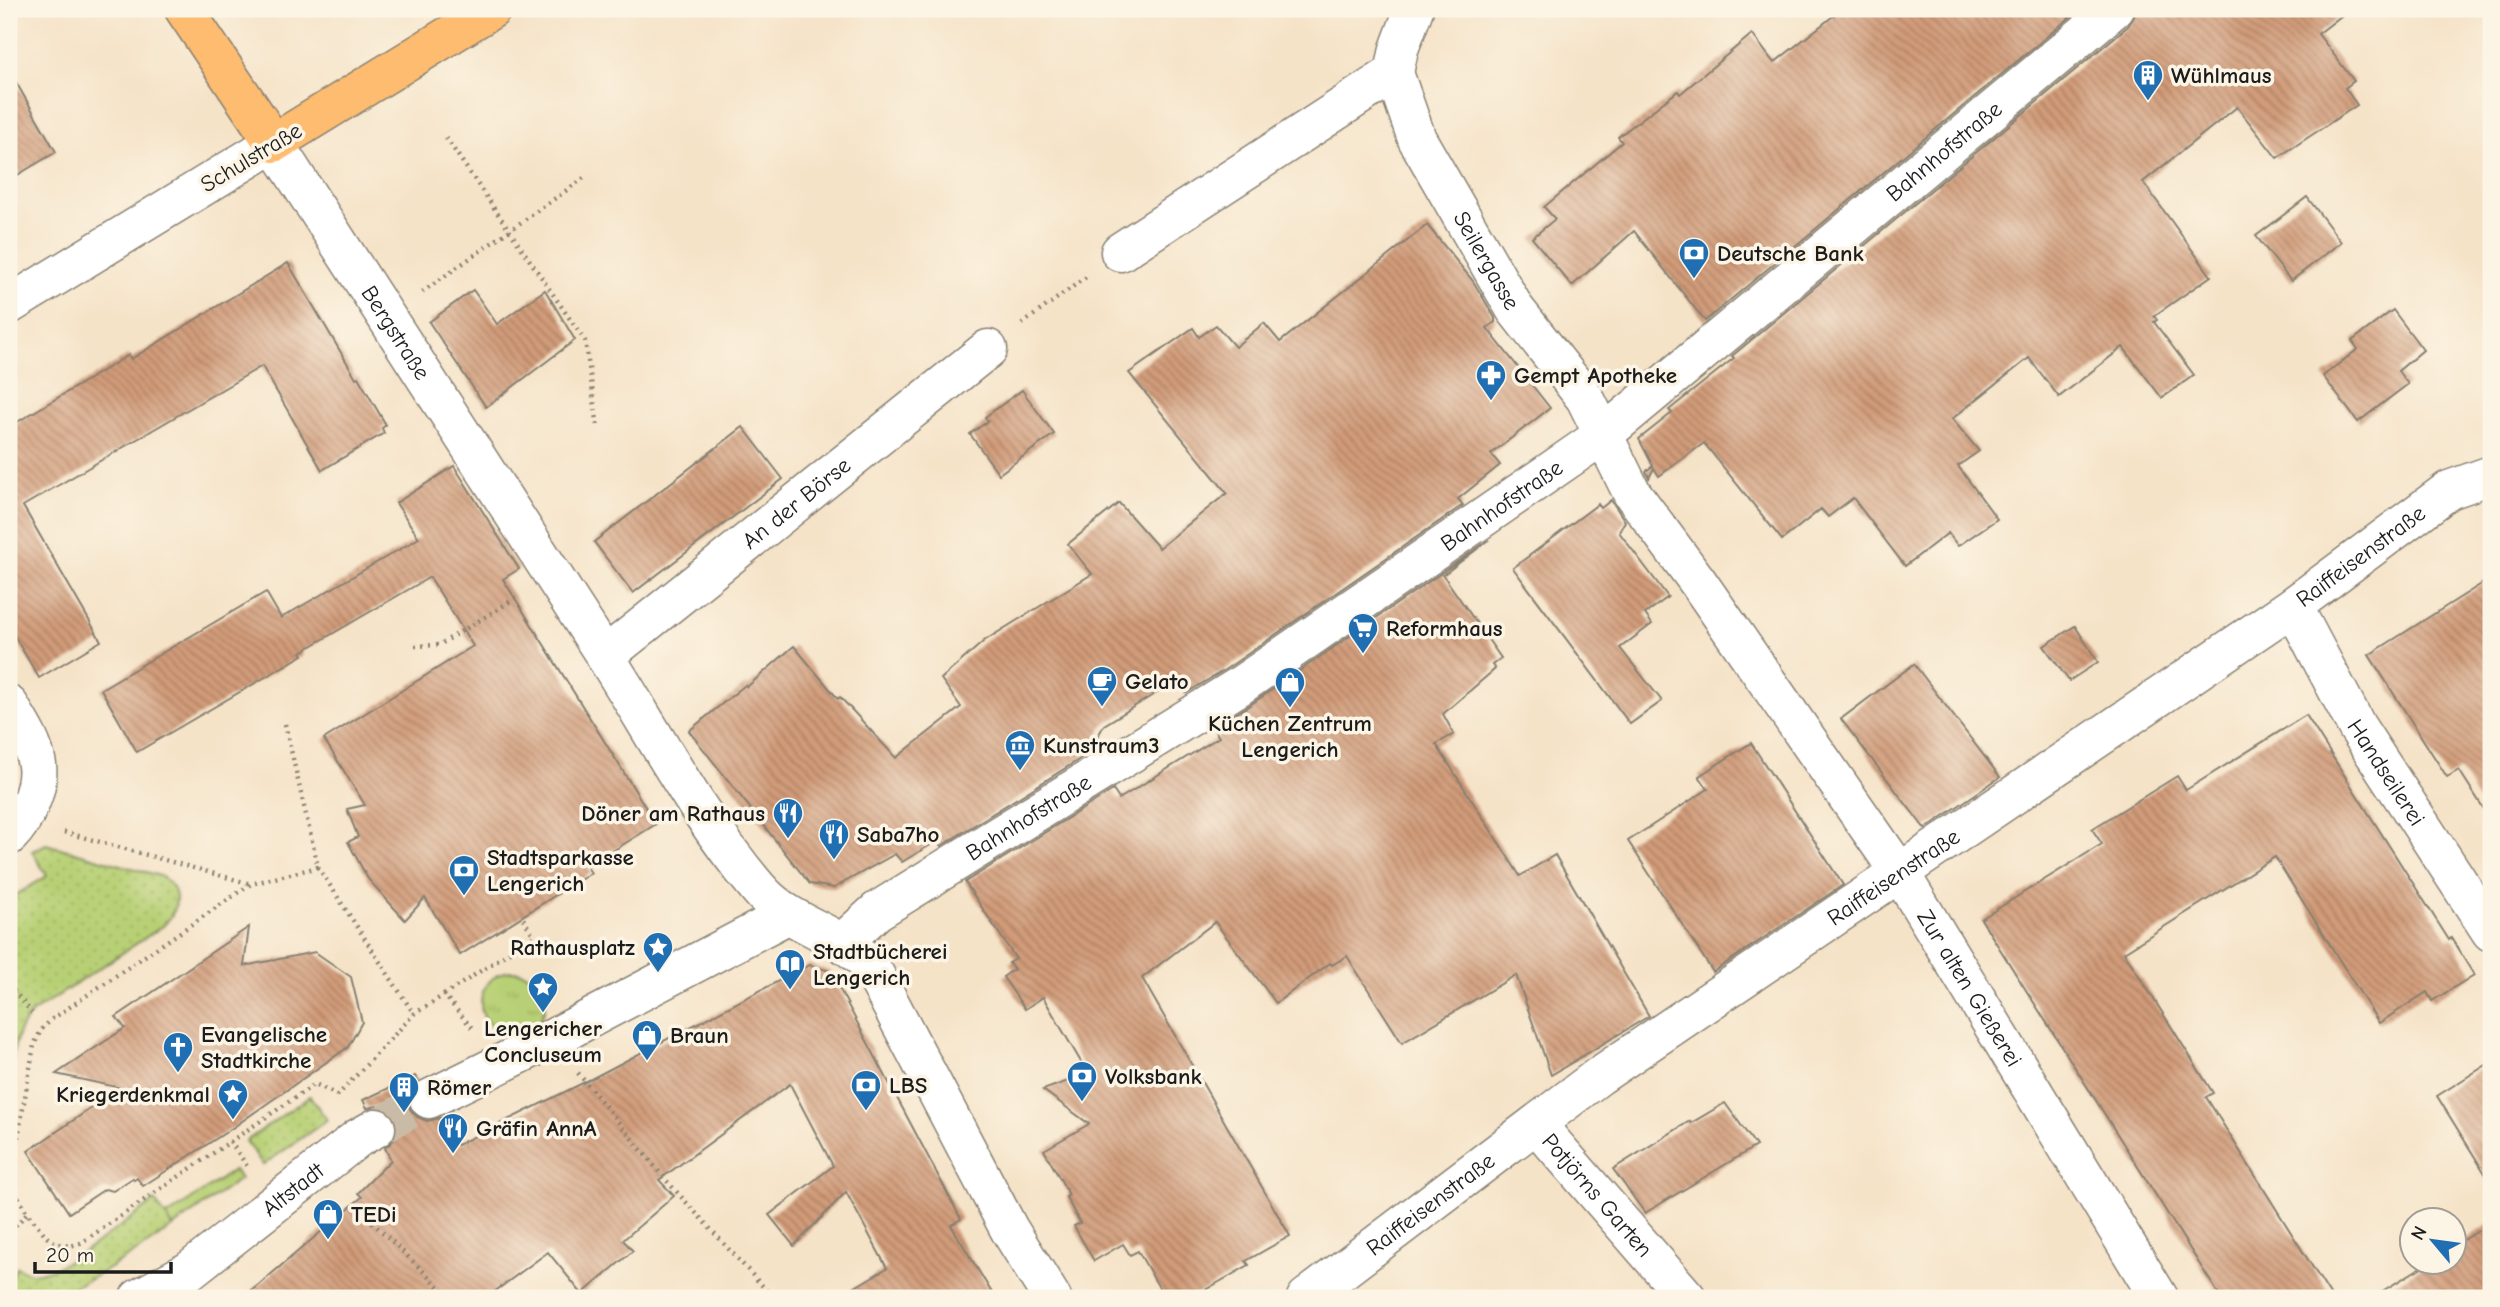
<svg xmlns="http://www.w3.org/2000/svg" width="2500" height="1307" font-family="'Comic Neue',sans-serif">
<defs>
<pattern id="grass-tufts" width="24" height="20" patternUnits="userSpaceOnUse" patternTransform="scale(1.75)"><rect width="24" height="20" fill="#b8d075"/><path d="M3 7l-1-3M5 7V3M7 7l1-3M15 17l-1-3M17 17v-4M19 17l1-3" fill="none" stroke="#9eb265"/></pattern>
<pattern id="park-dots" width="8" height="8" patternUnits="userSpaceOnUse" patternTransform="scale(1.75)"><rect width="8" height="8" fill="#b8d075"/><path d="M2 2h.1M6 6h.1" fill="none" stroke="#9eb265" stroke-width="1.8" stroke-linecap="round"/></pattern>
<pattern id="building-back-hatch" width="6" height="6" patternUnits="userSpaceOnUse" patternTransform="scale(1.75)"><rect width="6" height="6" fill="#d19b79"/><path d="M-1 5l2 2M0 0l6 6M5-1l2 2" fill="none" stroke="#a97e62"/></pattern>
</defs>
<rect width="100%" height="100%" fill="#fcf5e5"/>
<filter id="ink" filterUnits="userSpaceOnUse"><feTurbulence type="fractalNoise" baseFrequency=".0143" numOctaves="2"/><feDisplacementMap in="SourceGraphic" scale="14" xChannelSelector="R" yChannelSelector="G"/><feConvolveMatrix kernelMatrix="1 2 1 2 8 2 1 2 1" color-interpolation-filters="sRGB"/></filter>
<filter id="wash" filterUnits="userSpaceOnUse"><feTurbulence type="fractalNoise" baseFrequency=".00686" numOctaves="4" result="noise"/><feDisplacementMap in="SourceGraphic" scale="28" xChannelSelector="R" yChannelSelector="G"/><feGaussianBlur stdDeviation="1.57" result="paint"/><feColorMatrix in="noise" values="0 0 0 0 0 0 0 0 0 0 0 0 0 0 0 0 0 1.4 0 .05"/><feComposite in="paint" operator="in"/></filter>
<g filter="url(#wash)">
<rect width="100%" height="100%" fill="#f5e3c8"/>
<g fill="url(#grass-tufts)" stroke="#6a7648" stroke-width="2">
<circle cx="513" cy="1003" r="32"/>
<path d="M234,1170L240,1179L173,1227L166,1217Z"/>
</g>
<g fill="url(#park-dots)" stroke="#6a7648" stroke-width="2">
<path d="M46,844L160,876C183,889 179,910 163,926L32,1013C12,1033 13,1060 9,1086V899L47,876L32,851Z"/>
<path d="M310,1096L327,1120L263,1165L246,1141Z"/>
<path d="M155,1201L173,1227C143,1248 78,1293 41,1296C31,1296 19,1293 9,1290V1282L17,1267C24,1271 30,1274 38,1273C66,1270 129,1219 155,1201Z"/>
</g>
<g id="blocks">
<g fill="url(#building-back-hatch)">
<path d="M1842,9H2080L1705,321L1634,231L1572,286L1532,238L1555,219L1544,207L1622,142L1618,137L1678,91L1680,94L1752,34L1774,63Z"/>
<path d="M2135,9H2350L2318,34L2354,81L2345,88L2357,105L2277,158L2237,107L2143,182L2211,276L2154,316L2157,320L2154,322L2194,375L2162,398L2123,347L2059,397L2029,358L1952,419L1979,451L1958,466L1997,519L1958,546L1948,533L1905,566L1853,498L1828,517L1821,509L1782,540L1704,443L1659,476L1654,468L1649,478L1646,471L1653,466L1639,439L1672,413L1669,410L1734,358L1732,356L2128,26L2134,17Z"/>
<path d="M9,70L56,152L9,180Z"/>
<path d="M2307,197L2341,242L2291,281L2256,236Z"/>
<path d="M1427,225L1473,281L1495,318V322L1487,328L1550,408L1491,454L1500,465L1458,499L1463,505L1226,669L1186,693L1176,681L1104,725L1088,754L941,846L937,841L902,862L895,854L834,888L810,884L689,731L745,685L747,687L794,646L838,699L840,697L896,758L961,707L941,679L984,641L1092,574L1068,544L1119,503L1159,548L1227,493L1129,373L1193,328L1199,337L1216,325L1235,347L1264,323L1280,342Z"/>
<path d="M288,263L356,378L358,377L386,425L382,428L384,433L322,470L262,366L23,506L101,641L39,678L9,627V427L129,355L131,359Z"/>
<path d="M473,290L497,324L545,290L575,340L486,407L429,322Z"/>
<path d="M2393,310L2423,350L2398,371L2408,384L2358,422L2323,376L2358,349L2352,341Z"/>
<path d="M1022,390L1054,434L999,474L970,434L988,421L985,417Z"/>
<path d="M743,427L783,479L633,593L594,542Z"/>
<path d="M454,466L519,569L503,579L656,824L587,867L591,873L460,955L425,898L405,920L368,879L348,842L358,837L347,809L365,805L324,739L473,646L430,577L301,652L303,655L137,752L101,689L266,592L281,618L419,538L396,503Z"/>
<path d="M1611,500L1625,521L1619,532L1668,597L1645,614L1652,624L1620,648L1662,701L1630,724L1513,568L1598,504L1601,508Z"/>
<path d="M1489,540L1443,575L1501,658L1492,665L1495,669L1443,714L1454,734L1436,744L1520,876L1555,855L1649,1016L1551,1075L1516,975L1402,1043L1347,956L1332,965L1330,963L1276,1003L1215,922L1142,978L1290,1236L1246,1261L1249,1265L1191,1298H1165L1138,1251L1130,1255L1123,1244L1094,1261L1074,1226L1080,1223L1066,1197L1069,1195L1044,1150L1089,1124L1043,1090L1088,1074L1043,997L1025,1009L1003,977L1014,969L1009,963L1016,959L965,882L1113,790L1119,799L1219,737L1213,728L1250,705Z"/>
<path d="M2491,578V820L2459,770L2447,777L2369,655Z"/>
<path d="M2075,626L2098,662L2069,681L2044,646Z"/>
<path d="M1914,664L2000,777L1925,829L1841,719Z"/>
<path d="M2306,715L2449,940L2451,938L2474,975L2432,1001L2427,992L2379,1023L2275,857L2124,952L2213,1093L2206,1097L2332,1298H2221L1981,919L2102,844L2092,829L2177,776L2186,790Z"/>
<path d="M1751,743L1843,885L1713,972L1628,841L1708,789L1699,776Z"/>
<path d="M249,927L244,966L315,952L351,977L362,1022L348,1047L228,1131L143,1186L137,1178L134,1180L133,1178L113,1191L105,1189L69,1213L28,1151L121,1088L56,1074L125,1028L116,1017Z"/>
<path d="M809,965L830,971L961,1219L951,1225L995,1298H837L887,1268L846,1192L794,1246L769,1215L833,1166L790,1084L659,1180L674,1196L623,1240L633,1251L582,1294L548,1252L486,1298H243L362,1197L358,1193L391,1160L385,1148L395,1139L398,1129L395,1118L387,1109L377,1106L367,1108L363,1100L415,1076L418,1081L411,1087L407,1097L410,1109L417,1117L427,1121L441,1118L457,1145L591,1079Z"/>
<path d="M2491,1062V1183L2437,1096Z"/>
<path d="M1725,1103L1756,1146L1645,1213L1613,1169L1690,1121L1691,1123Z"/>
<path d="M2491,1223V1298H2371L2430,1262H2454V1246Z"/>
</g>
</g>
</g>
<g filter="url(#ink)">
<use href="#blocks" fill-opacity="0" stroke="#888072" stroke-width="2"/>
<g fill="none" stroke-linecap="round" stroke-linejoin="round">
<path stroke="#cabba6" stroke-width="38" stroke-dasharray="38 19" stroke-linecap="butt" d="M376,1128L429,1099"/>
<g stroke="#888072" stroke-width="41">
<g id="minor">
<path id="s1" d="M1394,73L1417,139L1515,309L1585,398L1632,493L1698,582L1900,873L2159,1298"/>
<path d="M1120,252L1394,73L1399,49L1414,9"/>
<path id="s2" d="M9,305L274,143C382,311 490,478 598,645C651,727 695,814 758,888C788,925 838,931 870,965L1009,1229L1052,1298"/>
<path id="s3" d="M2293,606L2357,727L2491,932"/>
<path id="s4" d="M605,656L988,349"/>
<path d="M9,705C20,723 34,744 37,765C40,789 25,820 9,836"/>
<path id="s5" d="M843,942L877,911L1238,687L1603,435L2114,9"/>
<path d="M429,1099L555,1037L787,915"/>
<path id="s6" d="M1536,1124L1687,1298"/>
<path id="s7" d="M139,1298L189,1271L358,1138L376,1128"/>
<path id="s8" d="M1306,1298L1599,1076L2293,606L2449,490L2491,475"/>
</g>
</g>
<g stroke="#888072" stroke-width="41">
<path id="major" d="M184,9L274,143L492,9"/>
</g>
<g stroke="#888072" stroke-width="4.5" stroke-dasharray="2 5" stroke-linecap="butt">
<path d="M446,138L585,341L598,427"/>
<path d="M422,292L584,178"/>
<path d="M1022,324L1086,277"/>
<path d="M415,646L439,645L516,598"/>
<path d="M285,724L318,867L414,1014"/>
<path d="M64,832L251,884"/>
<path d="M318,867L251,884L52,1019L41,1030L34,1045L13,1166V1187L27,1213L48,1238L58,1244L70,1246L81,1243L315,1084L337,1095"/>
<path d="M9,985L32,1013"/>
<path d="M444,995L534,936L522,917"/>
<path d="M578,1073L665,1179L767,1291"/>
<path d="M337,1096L414,1014L444,995L473,1029"/>
<path d="M230,1141L249,1169"/>
<path d="M372,1222L451,1298"/>
<path d="M9,1238L16,1225L27,1213"/>
</g>
<use href="#minor" stroke="#fff" stroke-width="38"/>
<use href="#major" stroke="#fdbc6f" stroke-width="38"/>
</g>
</g>
<defs>
<g id="building-pin" transform="scale(1.575)"><path d="M0 17L-7.5 6A9.5 9.5 0 1 1 7.5 6Z" fill="#1f6fb2" stroke="#fcf5e5"/><path d="M-4-6H4V6H1V3H-1V6H-4ZM-2.5-4.3h1.7v1.8h-1.7ZM.8-4.3h1.7v1.8H.8ZM-2.5-1h1.7V.8h-1.7ZM.8-1h1.7V.8H.8Z" fill="#fff"/></g>
<g id="bank-pin" transform="scale(1.575)"><path d="M0 17L-7.5 6A9.5 9.5 0 1 1 7.5 6Z" fill="#1f6fb2" stroke="#fcf5e5"/><path d="M-6-4H6V4H-6ZM0-2.3a2.3 2.3 0 1 0 0 4.6a2.3 2.3 0 1 0 0-4.6Z" fill="#fff"/></g>
<g id="pharmacy-pin" transform="scale(1.575)"><path d="M0 17L-7.5 6A9.5 9.5 0 1 1 7.5 6Z" fill="#1f6fb2" stroke="#fcf5e5"/><path d="M-2-6h4v4h4v4h-4v4h-4v-4h-4v-4h4Z" fill="#fff"/></g>
<g id="supermarket-pin" transform="scale(1.575)"><path d="M0 17L-7.5 6A9.5 9.5 0 1 1 7.5 6Z" fill="#1f6fb2" stroke="#fcf5e5"/><path d="M-6-5.5h2.5l.6 2H6L4.5 2H-2.5L-4.4-4H-6ZM-1.5 3.2a1.3 1.3 0 1 0 .1 0ZM3 3.2a1.3 1.3 0 1 0 .1 0Z" fill="#fff"/></g>
<g id="cafe-pin" transform="scale(1.575)"><path d="M0 17L-7.5 6A9.5 9.5 0 1 1 7.5 6Z" fill="#1f6fb2" stroke="#fcf5e5"/><path d="M-5.5-4.5H6V0H3Q3 3.5 0 3.5H-2.5Q-5.5 3.5-5.5 0ZM3-3.2v2h1.7v-2ZM-6 4.5H4V6H-6Z" fill="#fff"/></g>
<g id="shop-pin" transform="scale(1.575)"><path d="M0 17L-7.5 6A9.5 9.5 0 1 1 7.5 6Z" fill="#1f6fb2" stroke="#fcf5e5"/><path d="M-5-2.5h2.3a2.7 3.5 0 0 1 5.4 0H5L5.5 6h-11ZM-1.5-2.5h3a1.5 2.3 0 0 0-3 0Z" fill="#fff"/></g>
<g id="museum-pin" transform="scale(1.575)"><path d="M0 17L-7.5 6A9.5 9.5 0 1 1 7.5 6Z" fill="#1f6fb2" stroke="#fcf5e5"/><path d="M0-6L6-3V-2H-6V-3ZM-5-1h2V3h-2ZM-1-1h2V3h-2ZM3-1h2V3H3ZM-6 4H6V6H-6Z" fill="#fff"/></g>
<g id="restaurant-pin" transform="scale(1.575)"><path d="M0 17L-7.5 6A9.5 9.5 0 1 1 7.5 6Z" fill="#1f6fb2" stroke="#fcf5e5"/><path d="M-5-6h1v4h1v-4h1v4h1v-4h1v5L-1.5 .5V6h-2V.5L-5-1ZM5-6V6H3V1.5H1.5Q1.5-4 5-6Z" fill="#fff"/></g>
<g id="sight-pin" transform="scale(1.575)"><path d="M0 17L-7.5 6A9.5 9.5 0 1 1 7.5 6Z" fill="#1f6fb2" stroke="#fcf5e5"/><path d="M0-6L1.8-2.2L6-1.7L2.9 1.2L3.7 5.4L0 3.3L-3.7 5.4L-2.9 1.2L-6-1.7L-1.8-2.2Z" fill="#fff"/></g>
<g id="library-pin" transform="scale(1.575)"><path d="M0 17L-7.5 6A9.5 9.5 0 1 1 7.5 6Z" fill="#1f6fb2" stroke="#fcf5e5"/><path d="M-6-4Q-3-5.5-.7-3.5V5Q-3 3-6 4ZM6-4Q3-5.5 .7-3.5V5Q3 3 6 4Z" fill="#fff"/></g>
<g id="church-pin" transform="scale(1.575)"><path d="M0 17L-7.5 6A9.5 9.5 0 1 1 7.5 6Z" fill="#1f6fb2" stroke="#fcf5e5"/><path d="M-1.2-6h2.4v3.5h3.3v2.4h-3.3V6h-2.4V-.1h-3.3v-2.4h3.3Z" fill="#fff"/></g>
</defs>
<g fill-rule="evenodd">
<use href="#building-pin" x="2148" y="75"/>
<use href="#bank-pin" x="1694" y="253"/>
<use href="#pharmacy-pin" x="1491" y="375"/>
<use href="#supermarket-pin" x="1363" y="628"/>
<use href="#cafe-pin" x="1102" y="681"/>
<use href="#shop-pin" x="1290" y="682"/>
<use href="#museum-pin" x="1020" y="745"/>
<use href="#restaurant-pin" x="788" y="813"/>
<use href="#restaurant-pin" x="834" y="834"/>
<use href="#bank-pin" x="464" y="870"/>
<use href="#sight-pin" x="658" y="947"/>
<use href="#library-pin" x="790" y="964"/>
<use href="#sight-pin" x="543" y="987"/>
<use href="#shop-pin" x="647" y="1035"/>
<use href="#church-pin" x="178" y="1047"/>
<use href="#bank-pin" x="1082" y="1076"/>
<use href="#bank-pin" x="866" y="1085"/>
<use href="#building-pin" x="404" y="1087"/>
<use href="#sight-pin" x="233" y="1094"/>
<use href="#restaurant-pin" x="453" y="1128"/>
<use href="#shop-pin" x="328" y="1214"/>
</g>
<g text-anchor="middle" stroke-width="7" stroke-linejoin="round" paint-order="stroke">
<g font-size="23" font-weight="bold" fill="#1c1c1c" stroke="#fcf5e5" text-anchor="start">
<text x="2171" y="83">Wühlmaus</text>
<text x="1717" y="261">Deutsche Bank</text>
<text x="1514" y="383">Gempt Apotheke</text>
<text x="1386" y="636">Reformhaus</text>
<text x="1125" y="689">Gelato</text>
<text x="1290" y="731" text-anchor="middle">Küchen Zentrum<tspan x="1290" dy="26">Lengerich</tspan></text>
<text x="1043" y="753">Kunstraum3</text>
<text x="765" y="821" text-anchor="end">Döner am Rathaus</text>
<text x="857" y="842">Saba7ho</text>
<text x="487" y="865">Stadtsparkasse<tspan x="487" dy="26">Lengerich</tspan></text>
<text x="635" y="955" text-anchor="end">Rathausplatz</text>
<text x="813" y="959">Stadtbücherei<tspan x="813" dy="26">Lengerich</tspan></text>
<text x="543" y="1036" text-anchor="middle">Lengericher<tspan x="543" dy="26">Concluseum</tspan></text>
<text x="201" y="1042">Evangelische<tspan x="201" dy="26">Stadtkirche</tspan></text>
<text x="670" y="1043">Braun</text>
<text x="1105" y="1084">Volksbank</text>
<text x="889" y="1093">LBS</text>
<text x="427" y="1095">Römer</text>
<text x="210" y="1102" text-anchor="end">Kriegerdenkmal</text>
<text x="476" y="1136">Gräfin AnnA</text>
<text x="351" y="1222">TEDi</text>
</g>
<g font-size="23" fill="#1c1c1c" stroke="#fcf5e5">
<text dy="8" stroke="none"><textPath href="#s5" startOffset="1358">Bahnhofstraße</textPath></text>
<text transform="translate(251 157) rotate(-31)" y="8">Schulstraße</text>
<text dy="8" stroke="none"><textPath href="#s1" startOffset="210">Seilergasse</textPath></text>
<text dy="8" stroke="none"><textPath href="#s2" startOffset="536">Bergstraße</textPath></text>
<text dy="8" stroke="none"><textPath href="#s4" startOffset="245">An der Börse</textPath></text>
<text dy="8" stroke="none"><textPath href="#s5" startOffset="791">Bahnhofstraße</textPath></text>
<text dy="8" stroke="none"><textPath href="#s8" startOffset="1290">Raiffeisenstraße</textPath></text>
<text dy="8" stroke="none"><textPath href="#s3" startOffset="191">Handseilerei</textPath></text>
<text dy="8" stroke="none"><textPath href="#s5" startOffset="224">Bahnhofstraße</textPath></text>
<text dy="8" stroke="none"><textPath href="#s8" startOffset="723">Raiffeisenstraße</textPath></text>
<text dy="8" stroke="none"><textPath href="#s1" startOffset="1085">Zur alten Gießerei</textPath></text>
<text dy="8" stroke="none"><textPath href="#s7" startOffset="189">Altstadt</textPath></text>
<text dy="8" stroke="none"><textPath href="#s6" startOffset="94">Potjörns Garten</textPath></text>
<text dy="8" stroke="none"><textPath href="#s8" startOffset="156">Raiffeisenstraße</textPath></text>
</g>
</g>
<rect width="2500" height="1307" fill="none" stroke="#fcf5e5" stroke-width="35"/>
<g transform="translate(2433 1241) rotate(299)"><circle r="33" fill="#fcf5e5" stroke="#a29e95" stroke-width="2"/>
<path d="M0-5L12 26L0 18L-12 26Z" fill="#1f6fb2"/>
<text y="-10" font-size="19" font-weight="bold" text-anchor="middle" fill="#1c1c1c">N</text>
</g>
<path d="M35 1262v10h136v-10" fill="none" stroke="#1c1c1c" stroke-width="3.5"/>
<text x="46" y="1262" font-size="21" fill="#1c1c1c" stroke="#fcf5e5" stroke-width="5" paint-order="stroke">20 m</text>
</svg>
